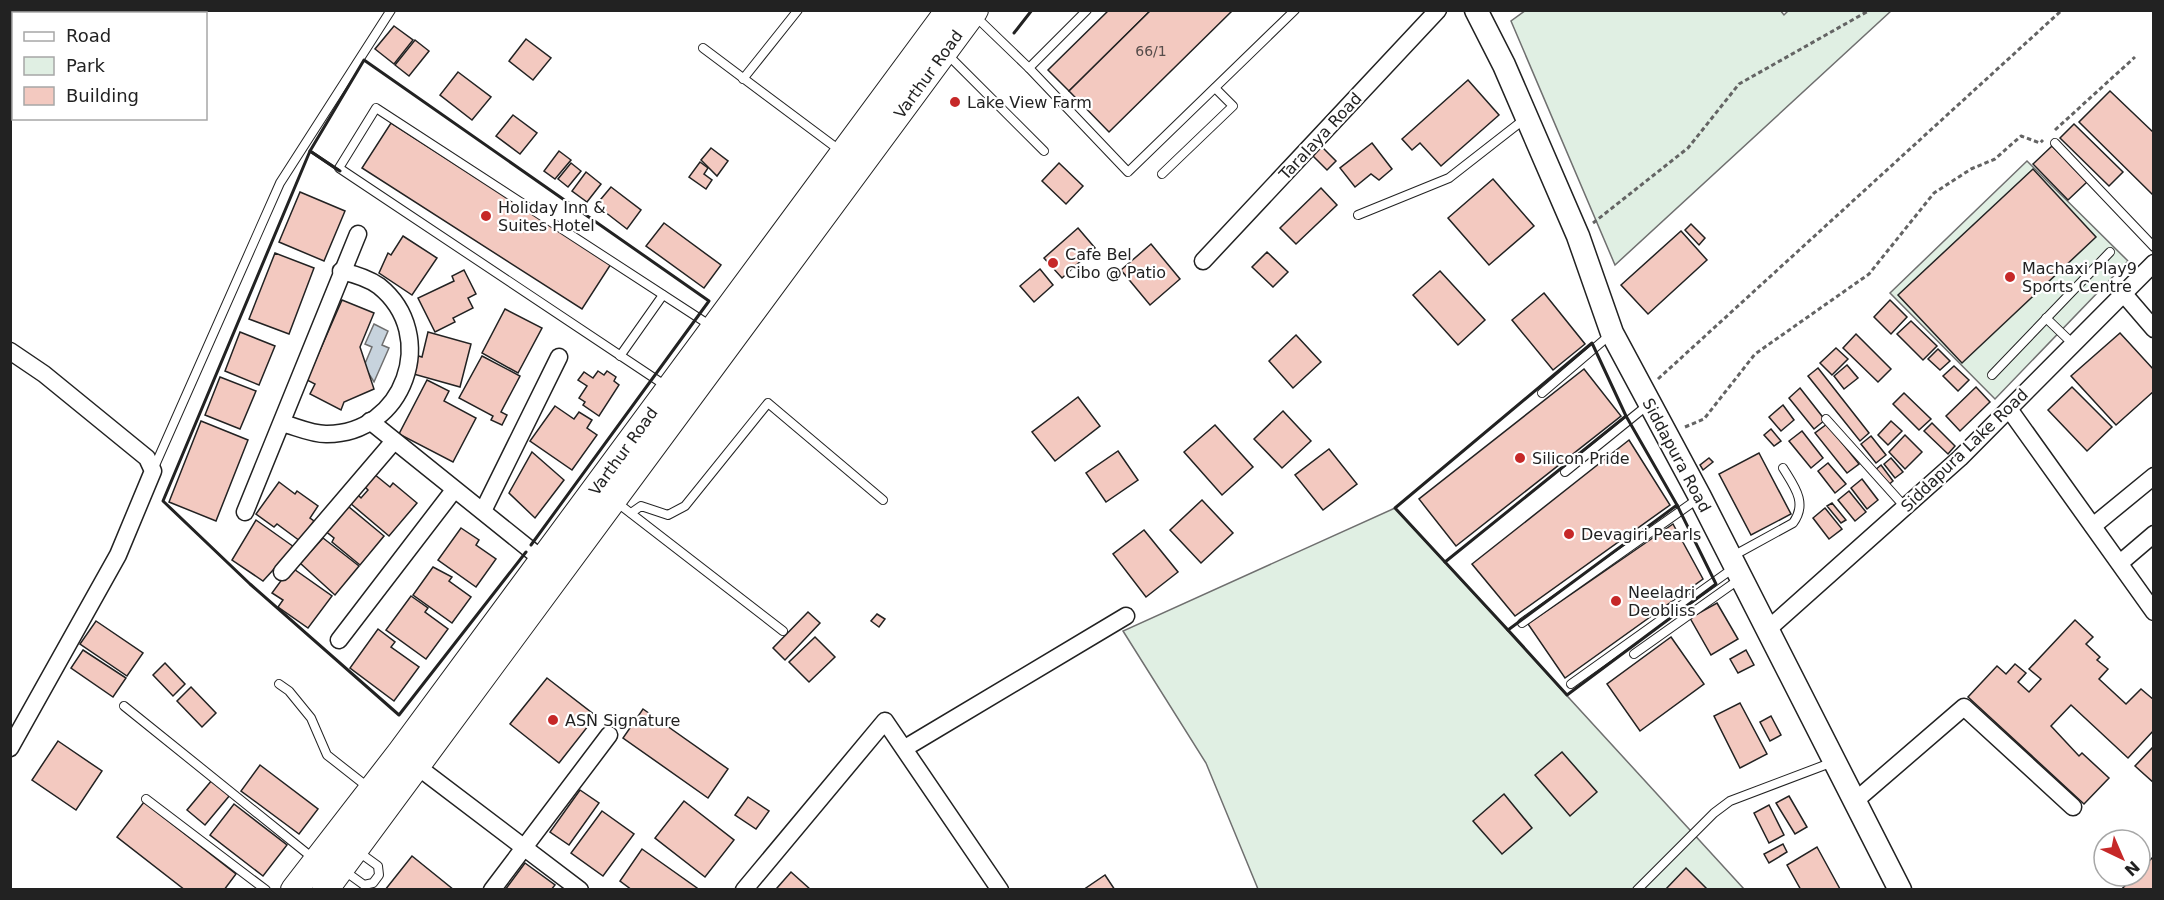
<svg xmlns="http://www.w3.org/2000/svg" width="2164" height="900" font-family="'DejaVu Sans',sans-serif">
<rect width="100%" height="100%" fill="#fff"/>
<g fill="#e0efe3" stroke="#6f6f6f" stroke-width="1.5">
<path d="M1526,10H1780L1784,15L1789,10L1891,11L1615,265L1511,21Z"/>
<path d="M2027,161L2128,261L1995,399L1890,293Z"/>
<path d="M1395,508L1744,889H1258L1206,763L1123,631Z"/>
</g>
<path fill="#c7d3dd" stroke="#6f6f6f" stroke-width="1.5" d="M374,324L388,331L382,345L389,348L374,382L364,366L372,347L365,344Z"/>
<g fill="#f3c9c0" stroke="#222" stroke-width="1.5">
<path d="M1109,10H1151L1069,91L1048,70Z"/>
<path d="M1151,10H1233L1109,132L1069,91Z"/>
<path d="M394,26L413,40L394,64L375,49Z"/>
<path d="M526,39L551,58L533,80L509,61Z"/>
<path d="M415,40L429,51L409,76L395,65Z"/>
<path d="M458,72L491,97L472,120L440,95Z"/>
<path d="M1468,80L1499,115L1441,166L1420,143L1412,150L1402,139Z"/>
<path d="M2110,91L2154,133V196L2079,122Z"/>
<path d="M513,115L537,133L520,154L496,136Z"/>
<path d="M391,123L611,264L582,309L362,168Z"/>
<path d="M2074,124L2123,172L2109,186L2060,138Z"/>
<path d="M1372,143L1392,169L1379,180L1371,174L1355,187L1340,168Z"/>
<path d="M1320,145L1336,161L1327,170L1311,154Z"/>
<path d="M2052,146L2087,182L2068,200L2033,164Z"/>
<path d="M711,148L728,161L717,176L701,160Z"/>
<path d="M559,151L571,160L555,179L544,171Z"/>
<path d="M700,162L708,168L704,174L712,180L706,189L689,177Z"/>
<path d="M571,163L581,171L568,187L558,179Z"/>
<path d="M1059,163L1083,186L1066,204L1042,181Z"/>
<path d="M2033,169L2096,237L1962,363L1898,295Z"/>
<path d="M586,172L601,184L587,202L572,191Z"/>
<path d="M1493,179L1534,226L1489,265L1448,218Z"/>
<path d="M611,187L641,210L627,229L596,205Z"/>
<path d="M1321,188L1337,205L1296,244L1280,228Z"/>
<path d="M300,192L345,211L324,261L279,242Z"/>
<path d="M664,223L721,265L704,288L646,246Z"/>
<path d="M1691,224L1705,238L1699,245L1685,230Z"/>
<path d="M1078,228L1095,248L1062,278L1044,258Z"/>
<path d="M1681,231L1707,260L1648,314L1621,285Z"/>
<path d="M403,236L437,258L412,295L379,273L388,253L391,255Z"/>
<path d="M1151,244L1180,279L1150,305L1121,270Z"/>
<path d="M1267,252L1288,272L1273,287L1252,267Z"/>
<path d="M275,253L314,268L289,334L249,319Z"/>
<path d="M1040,269L1053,285L1034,302L1020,286Z"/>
<path d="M464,270L476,294L468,298L473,308L453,318L455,322L435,332L418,298L454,281L452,276Z"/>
<path d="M1440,271L1485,320L1458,345L1413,295Z"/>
<path d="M1544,293L1585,344L1553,370L1512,320Z"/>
<path d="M342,300L374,313L360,347L374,389L344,402L341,410L310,394L315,384L307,380Z"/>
<path d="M1890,300L1907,317L1891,334L1874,317Z"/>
<path d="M505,309L542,328L518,373L482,353Z"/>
<path d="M1911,321L1937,346L1923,360L1897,334Z"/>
<path d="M240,332L275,346L259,385L225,371Z"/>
<path d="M428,332L471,344L460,387L410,373L415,355L422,357Z"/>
<path d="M2120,333L2154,370V391L2116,425L2071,376Z"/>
<path d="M1856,334L1891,369L1878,382L1843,348Z"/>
<path d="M1296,335L1321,362L1293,388L1269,361Z"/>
<path d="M1836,348L1848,359L1832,375L1820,363Z"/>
<path d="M1938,349L1950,361L1940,370L1928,359Z"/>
<path d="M482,356L520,376L501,412L507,415L502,425L491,420L493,416L459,398Z"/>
<path d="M1847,365L1858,378L1844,389L1834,376Z"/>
<path d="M1954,366L1969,380L1958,391L1943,376Z"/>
<path d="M1818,368L1869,433L1860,441L1808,376Z"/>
<path d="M1584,369L1621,416L1456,546L1419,499Z"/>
<path d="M598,371L604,375L607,371L616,377L614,381L619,385L599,416L583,405L585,402L579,398L587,386L578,380L584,372L593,378Z"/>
<path d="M220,377L256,391L240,429L205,415Z"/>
<path d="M427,380L449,391L444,401L476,418L453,462L399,434Z"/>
<path d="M1976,387L1990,402L1960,431L1946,416Z"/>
<path d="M2072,387L2112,427L2087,451L2048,410Z"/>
<path d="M1800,388L1825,420L1814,429L1789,398Z"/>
<path d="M1904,393L1931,419L1919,430L1893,404Z"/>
<path d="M1078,397L1100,426L1055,461L1032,432Z"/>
<path d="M1783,405L1794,420L1781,431L1769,417Z"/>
<path d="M555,406L574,419L579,412L592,420L587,428L597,435L572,470L530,441Z"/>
<path d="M1283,411L1311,441L1282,468L1254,439Z"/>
<path d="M201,421L248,440L216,521L169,502Z"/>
<path d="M1891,421L1902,431L1888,445L1878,435Z"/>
<path d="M1932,423L1955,446L1948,454L1924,431Z"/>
<path d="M1827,424L1859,464L1847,473L1815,433Z"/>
<path d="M1215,425L1253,467L1222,495L1184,452Z"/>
<path d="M1771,429L1781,441L1774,446L1764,435Z"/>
<path d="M1802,431L1823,458L1811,468L1789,441Z"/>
<path d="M1905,435L1922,452L1905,469L1889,452Z"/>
<path d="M1871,436L1886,455L1876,463L1861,444Z"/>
<path d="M1629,440L1670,505L1515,616L1472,564Z"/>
<path d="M1329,449L1357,484L1323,510L1295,475Z"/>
<path d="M1118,451L1138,480L1106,502L1086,473Z"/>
<path d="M532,452L564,480L535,518L509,493Z"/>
<path d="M1759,453L1791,514L1751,535L1719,474Z"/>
<path d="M1709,458L1713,462L1703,470L1700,465Z"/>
<path d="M1891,458L1903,472L1895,478L1884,464Z"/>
<path d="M1828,463L1846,484L1835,493L1818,471Z"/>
<path d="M1881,465L1893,481L1886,487L1874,471Z"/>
<path d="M374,474L390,487L393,483L417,503L389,536L350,503L357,494L361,498L368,490L364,486Z"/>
<path d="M1862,479L1878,500L1867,509L1851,488Z"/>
<path d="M279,482L295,494L297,491L318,506L310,518L314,521L300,541L277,524L274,527L256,514Z"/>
<path d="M1849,491L1866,512L1855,521L1838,500Z"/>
<path d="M1202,500L1233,533L1201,563L1170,530Z"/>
<path d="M343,502L384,536L360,565L332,542L334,538L324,530Z"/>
<path d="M1832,503L1846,520L1841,523L1827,506Z"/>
<path d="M1825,508L1842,529L1829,539L1813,518Z"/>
<path d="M256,520L294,547L263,581L232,560Z"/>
<path d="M1673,524L1703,579L1565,678L1528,624Z"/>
<path d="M461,528L479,540L476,545L496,559L476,587L438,560Z"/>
<path d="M1144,530L1178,572L1146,597L1113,554Z"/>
<path d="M323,538L359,566L335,595L300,563Z"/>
<path d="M291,567L332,596L308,628L278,607L283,600L272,593Z"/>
<path d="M433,567L452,577L449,581L471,597L452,623L413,595Z"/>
<path d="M411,596L428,608L425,612L448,629L426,659L386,630Z"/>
<path d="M1717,603L1738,639L1711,655L1690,618Z"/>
<path d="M808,612L820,623L785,660L773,648Z"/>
<path d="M877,614L885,619L879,627L871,621Z"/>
<path d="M2075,620L2093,637L2086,644L2100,657L2097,660L2108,669L2099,679L2126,704L2141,689L2154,700V730L2128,758L2071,705L2051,726L2079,756L2082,753L2109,778L2084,804L1968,697L1997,666L2006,674L2015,664L2026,673L2018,682L2029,692L2041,679L2029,669Z"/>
<path d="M96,621L143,653L127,676L80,644Z"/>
<path d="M378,629L395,642L391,647L419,667L394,701L350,668Z"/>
<path d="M815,637L835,657L809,682L789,662Z"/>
<path d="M1671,637L1704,684L1640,731L1607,684Z"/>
<path d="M83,650L126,678L113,697L71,668Z"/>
<path d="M1746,650L1754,665L1738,673L1730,659Z"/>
<path d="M165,663L185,684L173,696L153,675Z"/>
<path d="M547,678L596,716L559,763L510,724Z"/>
<path d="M191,687L216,713L202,727L177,701Z"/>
<path d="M1740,703L1767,754L1740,768L1714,716Z"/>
<path d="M643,709L728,769L708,798L623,738Z"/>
<path d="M1771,716L1781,735L1770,741L1760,722Z"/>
<path d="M58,741L102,771L76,810L32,780Z"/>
<path d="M2154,746V783L2135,766Z"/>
<path d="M1562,752L1597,792L1570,816L1535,775Z"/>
<path d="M260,765L318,809L299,834L241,791Z"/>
<path d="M212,780L230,795L205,825L187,810Z"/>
<path d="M580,790L599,803L569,845L550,832Z"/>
<path d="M1504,794L1532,828L1502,854L1473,821Z"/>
<path d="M1789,796L1807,827L1795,834L1776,803Z"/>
<path d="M748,797L769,811L756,829L735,815Z"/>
<path d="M684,801L734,840L705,877L655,838Z"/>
<path d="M144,802L236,874L224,890H185L117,837Z"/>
<path d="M234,804L287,845L263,876L210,835Z"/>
<path d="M1769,805L1784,835L1769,843L1754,813Z"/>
<path d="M602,811L634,834L603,876L571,853Z"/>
<path d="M1783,844L1787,852L1769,863L1764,854Z"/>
<path d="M1817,847L1840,889L1839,890H1801L1787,865Z"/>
<path d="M642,849L697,888L696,890H632L620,881Z"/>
<path d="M412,856L454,890H385Z"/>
<path d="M2154,856V890H2121L2134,876H2140V870Z"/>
<path d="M525,863L555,885L551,890H505Z"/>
<path d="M1686,868L1708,890H1665Z"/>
<path d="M791,872L811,890H779L777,888Z"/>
<path d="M1105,875L1115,890H1083Z"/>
</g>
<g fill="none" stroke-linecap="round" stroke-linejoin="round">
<g stroke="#222" stroke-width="10">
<g id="lane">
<path d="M974,15L1029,68L1087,10"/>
<path d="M703,48L842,152"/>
<path d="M947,54L1044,151"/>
<path d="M1029,68L1128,172L1295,10"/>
<path d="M743,79L798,10"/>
<path d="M2055,143L2154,247"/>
<path d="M1162,174L1233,106L1215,88"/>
<path d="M1358,215L1449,178L1526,118"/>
<path d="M2046,318L2073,344"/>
<path d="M620,356L663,295"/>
<path d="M1992,375L2110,252"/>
<path d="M666,386L339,168L376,108L711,326"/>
<path d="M1542,393L1611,334"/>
<path d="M1826,419L1905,507"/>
<path d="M153,470L280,183L391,10"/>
<path d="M1565,472L1649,404"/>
<path d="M615,501L783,631"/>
<path d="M631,513L641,506L668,515L685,506L768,403L883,500"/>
<path d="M1731,557L1793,523C1808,503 1794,486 1783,468"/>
<path d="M1522,623L1699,498"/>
<path d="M1634,654L1741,578"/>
<path d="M279,684L289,691L311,718L327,755L369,788"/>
<path d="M1571,684L1735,567"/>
<path d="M124,706L314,859"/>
<path d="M146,799L266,890"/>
<path d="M342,869L364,885L373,883L379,875L378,866L356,850"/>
<path d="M1637,890L1714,813L1730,801L1833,762"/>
</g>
</g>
<g stroke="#222" stroke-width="19">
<g id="street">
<path d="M1203,261L1438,10"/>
<path d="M2123,293L2154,329"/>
<path d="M10,351L44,374L147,458L153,471L118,555L10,748"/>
<path d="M2009,409L2154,612"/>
<path d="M370,421L543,560"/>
<path d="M282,423C297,427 311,434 326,434C404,435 440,335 379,286C368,278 354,274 341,271"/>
<path d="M483,511L559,357"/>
<path d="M245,512L358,234"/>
<path d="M2093,526L2154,476"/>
<path d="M2120,563L2154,534"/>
<path d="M282,572L394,441"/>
<path d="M1767,630L1960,458L2154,263"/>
<path d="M339,640L454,490"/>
<path d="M905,748L1126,616"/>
<path d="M410,761L580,890"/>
<path d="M1855,801L1964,707L2073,807"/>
<path d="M492,890L609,735"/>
<path d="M744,890L885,721L1000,890"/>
</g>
</g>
<g stroke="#222" stroke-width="25">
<path id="secondary" d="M1476,10L1504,65L1578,236L1612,333L1700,497L1900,890"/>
</g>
<g stroke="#222" stroke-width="28">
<g id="primary">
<path d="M294,890L400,753L949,10"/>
<path d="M325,890L975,10"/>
</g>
</g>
<g stroke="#646464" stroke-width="3" stroke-dasharray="4.5 3" stroke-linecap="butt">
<path d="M2055,130L2135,57"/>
<path d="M1593,223L1688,148L1739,84L1870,10"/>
<path d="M1658,379L2062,10"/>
<path d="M1685,427L1704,419L1755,354L1869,274L1934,193L1971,169L1995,159L2021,136L2040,143L2043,140"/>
</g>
<use href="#lane" stroke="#fff" stroke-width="8"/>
<use href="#street" stroke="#fff" stroke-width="16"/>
<use href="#secondary" stroke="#fff" stroke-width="22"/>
<use href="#primary" stroke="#fff" stroke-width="26"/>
<g stroke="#222" stroke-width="3">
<path d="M1014,33L1032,10"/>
<path d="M338,170L310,151L163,501L250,584L399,715L526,552"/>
<path d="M340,171L310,151L364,60L709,301L531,545"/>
<path d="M1677,505L1716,584L1567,695L1508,630Z"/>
<path d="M1445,562L1395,508L1592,343L1626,416"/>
<path d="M1508,630L1445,562L1626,416L1677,505"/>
</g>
</g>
<g fill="#c62828" stroke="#fff" stroke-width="2">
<circle cx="955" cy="102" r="6"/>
<circle cx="486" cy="216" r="6"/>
<circle cx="1053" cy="263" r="6"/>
<circle cx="2010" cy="277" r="6"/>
<circle cx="1520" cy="458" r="6"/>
<circle cx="1569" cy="534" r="6"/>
<circle cx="1616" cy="601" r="6"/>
<circle cx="553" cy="720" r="6"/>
</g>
<g text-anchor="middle" stroke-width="4.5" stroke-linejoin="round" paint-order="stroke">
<g font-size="14" fill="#564c4a">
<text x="1151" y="56">66/1</text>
</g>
<g font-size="16" fill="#222" stroke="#fff">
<text transform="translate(928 74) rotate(-54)" y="6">Varthur Road</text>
<text transform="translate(1320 136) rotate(-47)" y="6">Taralaya Road</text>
<text transform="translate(1964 450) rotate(-44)" y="6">Siddapura Lake Road</text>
<text transform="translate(623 451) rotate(-54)" y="6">Varthur Road</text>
<text transform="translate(1677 455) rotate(62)" y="6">Siddapura Road</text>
</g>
<g font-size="16" fill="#222" stroke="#fff" text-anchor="start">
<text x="967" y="108">Lake View Farm</text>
<text x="498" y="213">Holiday Inn &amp;<tspan x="498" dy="18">Suites Hotel</tspan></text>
<text x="1065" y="260">Cafe Bel<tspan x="1065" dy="18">Cibo @ Patio</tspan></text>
<text x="2022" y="274">Machaxi Play9<tspan x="2022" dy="18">Sports Centre</tspan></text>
<text x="1532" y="464">Silicon Pride</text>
<text x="1581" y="540">Devagiri Pearls</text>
<text x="1628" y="598">Neeladri<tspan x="1628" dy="18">Deobliss</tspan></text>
<text x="565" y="726">ASN Signature</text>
</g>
</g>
<rect width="2164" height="900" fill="none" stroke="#222222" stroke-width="24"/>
<rect x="12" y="12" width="195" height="108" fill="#ffffff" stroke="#a7a7a7" stroke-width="1.5"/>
<rect x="24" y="32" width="30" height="9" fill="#ffffff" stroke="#a7a7a7" stroke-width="1.5"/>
<text x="66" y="42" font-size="18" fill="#222222">Road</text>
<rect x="24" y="57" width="30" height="18" fill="#e0efe3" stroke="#a7a7a7" stroke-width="1.5"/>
<text x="66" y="72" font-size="18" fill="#222222">Park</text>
<rect x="24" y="87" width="30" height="18" fill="#f3c9c0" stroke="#a7a7a7" stroke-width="1.5"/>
<text x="66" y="102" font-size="18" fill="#222222">Building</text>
<g transform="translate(2122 858) rotate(136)"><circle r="28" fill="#ffffff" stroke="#a7a7a7" stroke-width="1.5"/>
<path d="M0-4.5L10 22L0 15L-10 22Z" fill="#c62828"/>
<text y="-9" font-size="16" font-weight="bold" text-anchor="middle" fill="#222222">N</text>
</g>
</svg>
